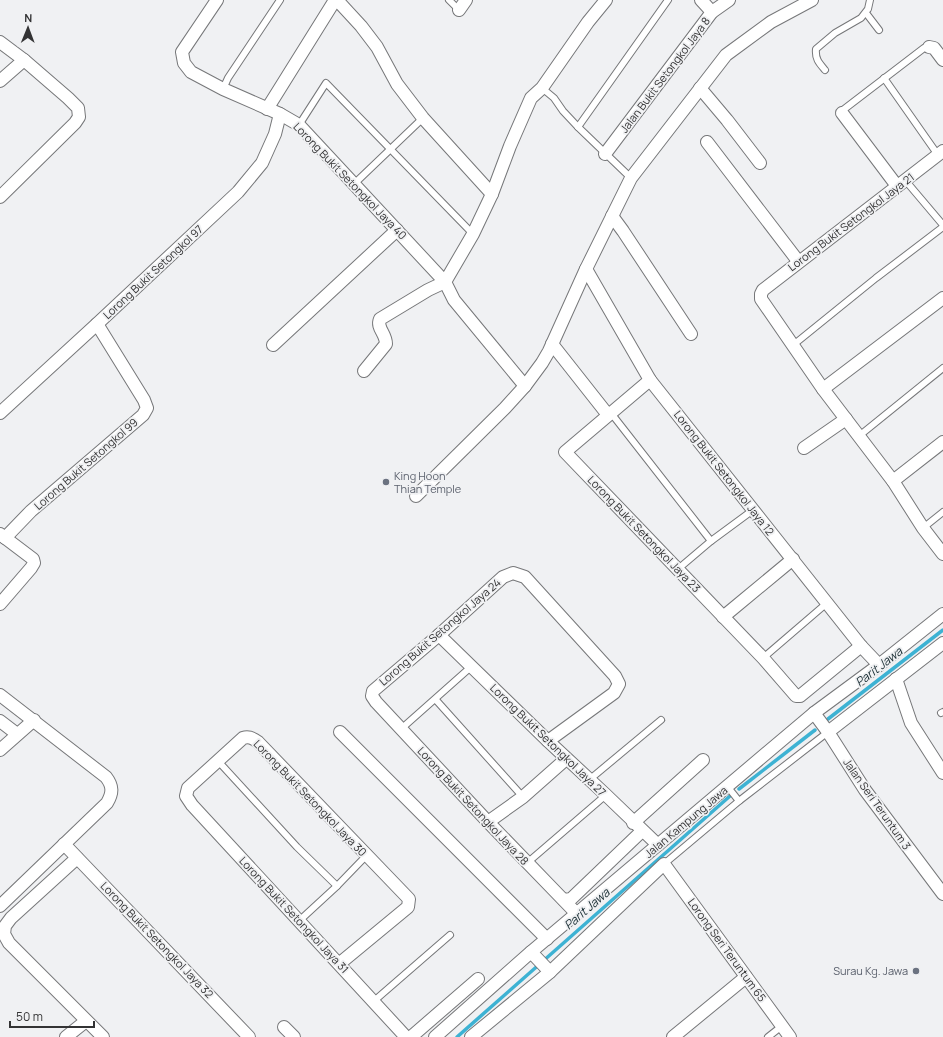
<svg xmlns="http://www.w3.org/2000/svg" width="943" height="1037" font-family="Manrope,sans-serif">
<rect width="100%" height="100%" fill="#f0f1f3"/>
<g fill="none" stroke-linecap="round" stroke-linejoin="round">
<g stroke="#3db2d3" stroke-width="3.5">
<path d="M828,719L943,630"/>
<path d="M739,789L815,730"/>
<path d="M457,1037L730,796"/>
</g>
<g stroke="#767779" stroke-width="8">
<g id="lane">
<path d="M449,0L459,10"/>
<path d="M866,13L879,30"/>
<path d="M825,70C819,63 815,59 816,49L835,33L861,18L868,9L870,0"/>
<path d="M884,78L938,155"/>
<path d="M542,88L554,98L563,111L578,127L631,178"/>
<path d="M223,89L228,78L280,0"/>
<path d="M842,113L843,110L924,48L929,47"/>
<path d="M299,125L326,83L473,234"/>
<path d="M578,127L668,0"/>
<path d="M905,180L943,225"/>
<path d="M354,184L423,118"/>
<path d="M792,346L876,278L943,227"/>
<path d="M611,413L711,541"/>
<path d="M859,436L943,368"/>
<path d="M923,528L943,512"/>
<path d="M678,569L711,541L753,510"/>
<path d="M763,658L827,603"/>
<path d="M436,700L523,797"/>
<path d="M941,713L943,712"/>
<path d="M401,729L472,666"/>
<path d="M218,761L297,847L337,886"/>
<path d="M589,780L661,720"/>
<path d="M727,786L739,801"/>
<path d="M527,863L606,795"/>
<path d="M664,864L739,801L828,732"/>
<path d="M299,921L337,886L366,856"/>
<path d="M374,1001L450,935"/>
<path d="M768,1037L782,1026"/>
</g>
</g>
<g stroke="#767779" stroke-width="14">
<g id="street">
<path d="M217,0L182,52L184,63L191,72L223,89L280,114L299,125L445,282L454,300L525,386"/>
<path d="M337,0L361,26L377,47L397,84L423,118L492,194"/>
<path d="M701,0L712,12"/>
<path d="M459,10L466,0"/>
<path d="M0,42L24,60L68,98L78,108L79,117L75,123L0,197"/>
<path d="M929,47L934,48L943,60"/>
<path d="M0,81L24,60"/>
<path d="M700,88L727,120L760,163"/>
<path d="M267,109L335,0"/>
<path d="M842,113L897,186"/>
<path d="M707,142L798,261"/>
<path d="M943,151L763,290L761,294V299L823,389L893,481L923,528L943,554"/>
<path d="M605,154L712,12L729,0"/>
<path d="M612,216L623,231L691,334"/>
<path d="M586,269L650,380L861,646L879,665"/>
<path d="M445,282L473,234L492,194L510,146L531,98L542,88L588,22L606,0"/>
<path d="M552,344L608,415"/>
<path d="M273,345L397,230"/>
<path d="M364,371L386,344C386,333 376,328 380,319L428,290L445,282"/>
<path d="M650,380L565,452L763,658L796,696H800L861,646"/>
<path d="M823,389L943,298"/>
<path d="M0,413L97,324L238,192L262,163L275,134L280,114"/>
<path d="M804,448L846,419"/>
<path d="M893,481L943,442"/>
<path d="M416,496L505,408L525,386L542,363L549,351L586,269L631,178L726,55L771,22L812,0"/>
<path d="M0,534L33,559L34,563L31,568L0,604"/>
<path d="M5,538L31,511L143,415L147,408L144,400L97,324"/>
<path d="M723,617L793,559"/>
<path d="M439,635L548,741L606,795L658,845"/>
<path d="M896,679L911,723L943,773"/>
<path d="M0,695L106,777C113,786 113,793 107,803L0,906"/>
<path d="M814,713L828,732L865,790L943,894"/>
<path d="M0,721L17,734"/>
<path d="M340,732L547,939"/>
<path d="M828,732L943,643"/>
<path d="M548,741L614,693L619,684L615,676L525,577L513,573L503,577L439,635L373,691L372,696L376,702L488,822L577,914"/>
<path d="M0,750L34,720"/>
<path d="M488,822L523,797L566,759"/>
<path d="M633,823L703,760"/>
<path d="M64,844L249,1037"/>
<path d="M77,858L11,918L5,926L4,934L9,943L103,1037"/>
<path d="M564,900L571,899L642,831"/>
<path d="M531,952L550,972"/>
<path d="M339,964L408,907L409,899L258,742C253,738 249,736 243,738L188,788L186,796L192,805L406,1037"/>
<path d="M284,1027L294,1037"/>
<path d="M66,1037L86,1021"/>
<path d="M411,1037L478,979"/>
<path d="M435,1037L531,952L814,713L879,665L943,614"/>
<path d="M471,1037L550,972L664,864L790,1037"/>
<path d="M673,1037L746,977"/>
</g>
</g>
<use href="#lane" stroke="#fff" stroke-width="6"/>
<use href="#street" stroke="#fff" stroke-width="12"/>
</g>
<g fill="#6b7280" stroke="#f0f1f3" stroke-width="1.5">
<circle cx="386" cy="482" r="4"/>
<circle cx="916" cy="971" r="4"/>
</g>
<g text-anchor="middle" stroke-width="3.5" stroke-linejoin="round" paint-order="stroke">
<g font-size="11" fill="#333334" stroke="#f0f1f3">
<text transform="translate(665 75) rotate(-53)" y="4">Jalan Bukit Setongkol Jaya 8</text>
<text transform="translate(350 181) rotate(46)" y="4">Lorong Bukit Setongkol Jaya 40</text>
<text transform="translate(851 222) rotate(-37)" y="4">Lorong Bukit Setongkol Jaya 21</text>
<text transform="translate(153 272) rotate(-43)" y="4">Lorong Bukit Setongkol 97</text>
<text transform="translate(86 464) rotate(-41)" y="4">Lorong Bukit Setongkol 99</text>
<text transform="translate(724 473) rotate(52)" y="4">Lorong Bukit Setongkol Jaya 12</text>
<text transform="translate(644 534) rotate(46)" y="4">Lorong Bukit Setongkol Jaya 23</text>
<text transform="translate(440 632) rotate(-41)" y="4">Lorong Bukit Setongkol Jaya 24</text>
<text transform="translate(548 740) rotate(44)" y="4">Lorong Bukit Setongkol Jaya 27</text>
<text transform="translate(310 798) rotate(46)" y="4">Lorong Bukit Setongkol Jaya 30</text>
<text transform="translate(877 804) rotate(55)" y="4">Jalan Seri Teruntum 3</text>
<text transform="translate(473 806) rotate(47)" y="4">Lorong Bukit Setongkol Jaya 28</text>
<text transform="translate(686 822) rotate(-40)" y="4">Jalan Kampung Jawa</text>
<text transform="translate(294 915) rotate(47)" y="4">Lorong Bukit Setongkol Jaya 31</text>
<text transform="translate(157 940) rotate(46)" y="4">Lorong Bukit Setongkol Jaya 32</text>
<text transform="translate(727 950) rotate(54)" y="4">Lorong Seri Teruntum 65</text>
</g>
<g font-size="11" fill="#5b616d" stroke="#f0f1f3" text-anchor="start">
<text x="394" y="480">King Hoon<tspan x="394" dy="13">Thian Temple</tspan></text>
<text x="908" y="975" text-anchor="end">Surau Kg. Jawa</text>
</g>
<g font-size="12" font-style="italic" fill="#192d33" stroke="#f0f1f3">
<text transform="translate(879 667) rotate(-38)" y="4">Parit Jawa</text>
<text transform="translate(587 909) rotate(-41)" y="4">Parit Jawa</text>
</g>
</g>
<g transform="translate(28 28) rotate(1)" stroke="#f0f1f3" stroke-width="3" paint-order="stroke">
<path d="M0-3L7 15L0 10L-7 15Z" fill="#333334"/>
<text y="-6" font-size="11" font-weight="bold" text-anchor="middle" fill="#333334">N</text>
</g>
<path d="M10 1021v6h84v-6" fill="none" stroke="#333334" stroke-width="2"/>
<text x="16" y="1021" font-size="12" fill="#333334" stroke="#f0f1f3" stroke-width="3" paint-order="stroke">50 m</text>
</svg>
